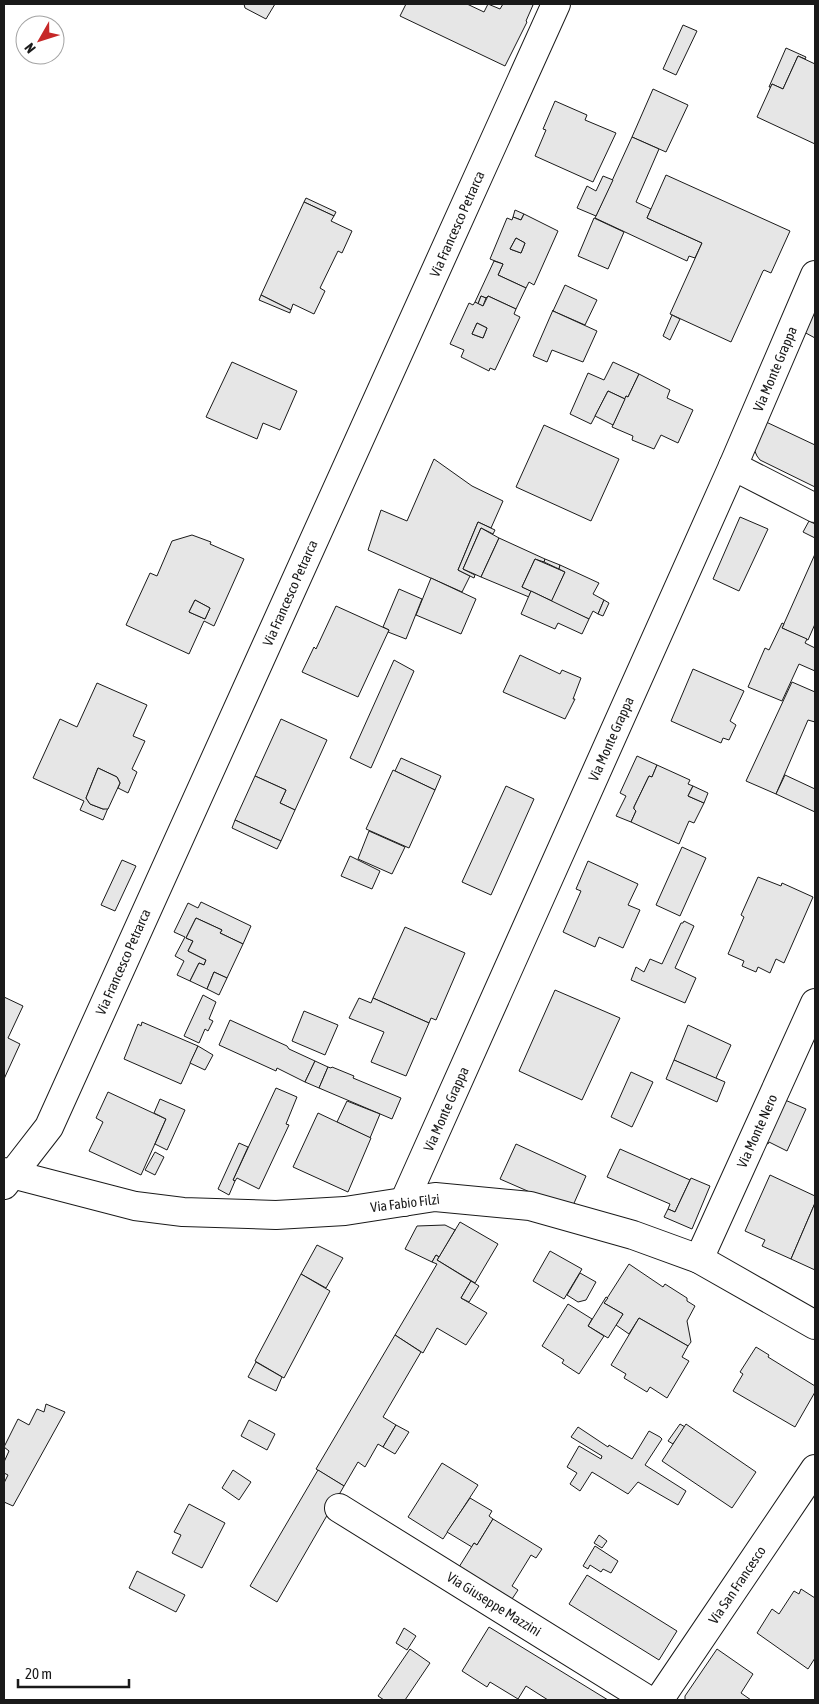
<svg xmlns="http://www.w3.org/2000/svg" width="819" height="1704" font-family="'Asap Condensed',sans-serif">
<rect width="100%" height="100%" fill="#fff"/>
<g fill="#e6e6e6" stroke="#1a1a1a" fill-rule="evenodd">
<path d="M244,4H275L266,19L245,8Z"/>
<path d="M406,4H467L484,12L488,4L500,9L503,4H530L533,5L526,21L527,22L505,66L400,16Z"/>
<path d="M683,25L697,31L676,75L663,69Z"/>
<path d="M786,48L806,57L805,59L798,56L783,89L772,84L771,87H769Z"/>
<path d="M798,56L815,64V144L757,117L772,84L783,89Z"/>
<path d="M653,89L688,105L666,152L632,137Z"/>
<path d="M555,101L587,115L585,120L616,133L593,182L535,156L546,130L543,129Z"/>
<path d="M632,137L659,149L636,202L651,209L647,218L702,243L695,258L689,256L687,261L595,218Z"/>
<path d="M666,175L790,231L771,273L764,270L763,271L731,342L670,314L702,243L647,218Z"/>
<path d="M603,176L613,180L596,216L577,208L587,186L596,191Z"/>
<path d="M306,198L336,212L334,216L304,202Z"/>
<path d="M304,202L334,216L331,221L352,231L342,253L338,251L320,288L325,291L314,314L293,304L291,310L261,295Z"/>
<path d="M515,210L524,214L521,220L513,217Z"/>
<path d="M524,214L558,231L534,285L529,282L526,288L498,275L503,264L490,259L507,218L512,220L513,217L521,220ZM516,238L525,243L521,253L510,249Z"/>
<path d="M594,218L624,232L608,269L578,256Z"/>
<path d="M516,238L525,243L521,253L510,249Z"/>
<path d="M494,261L503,264L498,275L526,288L516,309L488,296L486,298L481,296L478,304L475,302Z"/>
<path d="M565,285L597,300L585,325L553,311Z"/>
<path d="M261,295L291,310L290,312V313L259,300Z"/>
<path d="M481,296L486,298L483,306L478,304Z"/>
<path d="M488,296L516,309L514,314L520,317L495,370L490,368L489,371L461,357L464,350L450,344L469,303L473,305L475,302L483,306ZM477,323L487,328L483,338L472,334Z"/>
<path d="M815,309V338L804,332Z"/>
<path d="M553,310V311L597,331L583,362L552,350L547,362L533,356Z"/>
<path d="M672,315L680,319L670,340L663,336Z"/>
<path d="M477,323L487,328L483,338L472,334Z"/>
<path d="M232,362L297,391L280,430L263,423L257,439L206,417Z"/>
<path d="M613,362L639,374L628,397L626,396L625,399L608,391L591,424L570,414L588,373L604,380Z"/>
<path d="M639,374L670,390L667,398L693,410L678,443L661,435L654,449L632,440L633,436L612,427L626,396L628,397Z"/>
<path d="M608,391L625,399L613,425L595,416Z"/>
<path d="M764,421L815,445V487L760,460L757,456L753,447Z"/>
<path d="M544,425L619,459L591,521L516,487Z"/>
<path d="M434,459L472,486L503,501L491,528L478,522L458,570L470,576L462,592L368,550L381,510L407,521Z"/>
<path d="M740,517L768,529L739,591L713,579Z"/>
<path d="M809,521L815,524V538L803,532Z"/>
<path d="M478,522L495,530L493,534L481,528L463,569L475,575L474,578L458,570Z"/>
<path d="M481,528L499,538L481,577L463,569Z"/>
<path d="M192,535L211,542L210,544L244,559L214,626L204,621L189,654L126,625L150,573L157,576L172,541ZM195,600L210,608L205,619L189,612Z"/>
<path d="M499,538L545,559L544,562L535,559L522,587L531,591L529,597L481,577Z"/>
<path d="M815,554V624L808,640L782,628Z"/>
<path d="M535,559L565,572L552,601L522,587Z"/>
<path d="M545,559L560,565L559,569L544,562Z"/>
<path d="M560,565L599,583L593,594L604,600L598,614L593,611L589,619L551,602L565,572L559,569Z"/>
<path d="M431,578L476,599L461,634L416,615Z"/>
<path d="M399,589L422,599L406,639L388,632L389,630L383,627Z"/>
<path d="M531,591L589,619L582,634L558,623L555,629L521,614Z"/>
<path d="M195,600L210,608L205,619L189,612Z"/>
<path d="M604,600L609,603L603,616L598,614Z"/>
<path d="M336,606L389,630L358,697L302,672L314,647L316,649Z"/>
<path d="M782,623L784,624L782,628L807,639L805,643L815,648V671L799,664L782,701L748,687L765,648L769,650Z"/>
<path d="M520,655L560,674L562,670L581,678L573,699H575L565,719L503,692Z"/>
<path d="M394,660L414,671L371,768L350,758Z"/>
<path d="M693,669L744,691L730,721L736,725L729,740L723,738L721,743L671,721Z"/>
<path d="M792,682L815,692V722L808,720L776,794L746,781Z"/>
<path d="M97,683L147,705L133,736L145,741L132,769L137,772L128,793L118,788L120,783L117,777L98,768L86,798L90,804L103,809L108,808L103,820L80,810L84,801L33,778L60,719L77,727Z"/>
<path d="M281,719L327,740L295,810L280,803L286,790L255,776Z"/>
<path d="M637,756L657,765L652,777L649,776L634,807V809L636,811L631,822L616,816L626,796L620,793Z"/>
<path d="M401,758L441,776L435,790L395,771Z"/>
<path d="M657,765L690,780L688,784L693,786L688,796L704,803L694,823L689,821L679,844L631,822L636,811L634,809V807L649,776L652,777Z"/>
<path d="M98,768L117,777L120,783L108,809H103L90,804L86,798Z"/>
<path d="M393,770L435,790L409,848L366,829Z"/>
<path d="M785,775L815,789V812L776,794Z"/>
<path d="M255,776L286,790L280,803L295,810L281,841L235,820Z"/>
<path d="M506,786L534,799L491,895L462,882Z"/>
<path d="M693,786L708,793L704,803L688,796Z"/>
<path d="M235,820L281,841L277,849L232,828Z"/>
<path d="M369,831L405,847L392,874L358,859Z"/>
<path d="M682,847L706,858L680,916L656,905Z"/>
<path d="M350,856L380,871L372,889L341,876Z"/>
<path d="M122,860L136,866L115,911L101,905Z"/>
<path d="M588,861L638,884L628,905L640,910L623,948L599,937L595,947L563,932L581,891L576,889Z"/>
<path d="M758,877L781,886L782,883L813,897L784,963L776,959L770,973L758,967L756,972L742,966L744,961L728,954L744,917L741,915Z"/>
<path d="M201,902L251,926L243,944L220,933L222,930L196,918L186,938L193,941L188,951L206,960L204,965L199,963L190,981L177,975L184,961L175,956L185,937L174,932L188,903L198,908Z"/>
<path d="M196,918L222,930L220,933L243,944L227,978L214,972L207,989L190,981L199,963L204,965L206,960L188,951L193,941L186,938Z"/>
<path d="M684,921L694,926L675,968L696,978L685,1003L631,980L636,967L644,972L650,959L662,964L681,923H683Z"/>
<path d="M405,927L465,953L436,1020L431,1018L429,1023L373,998Z"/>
<path d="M214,972L227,978L219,995L207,989Z"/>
<path d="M555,990L620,1018L582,1100L519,1071Z"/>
<path d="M203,995L216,1002L209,1019L213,1021L208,1031L205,1029L199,1043L184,1036Z"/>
<path d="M4,997L23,1006L8,1038L20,1044L4,1079Z"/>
<path d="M359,998L371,1003L373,998L429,1023L406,1076L371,1062L384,1032L349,1018Z"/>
<path d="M304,1011L338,1025L325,1055L292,1041Z"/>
<path d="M230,1020L287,1046L289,1049L315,1061L305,1082L277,1068L276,1071L219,1045Z"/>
<path d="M142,1022L198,1046L181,1084L124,1059L138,1024L141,1026Z"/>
<path d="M688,1025L731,1045L716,1078L721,1081L674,1060Z"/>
<path d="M198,1046L213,1055L205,1070L190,1063Z"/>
<path d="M674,1060L725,1082L717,1102L666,1079Z"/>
<path d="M315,1061L328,1067L319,1088L305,1082Z"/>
<path d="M328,1067L331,1068L332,1067L354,1076L353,1078L401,1098L392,1119L319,1088Z"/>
<path d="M631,1072L653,1082L632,1127L611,1117Z"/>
<path d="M276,1088L297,1097L286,1124L289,1125L259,1189L237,1178L235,1181L233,1180Z"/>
<path d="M108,1092L166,1119L141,1175L89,1151L103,1122L96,1118Z"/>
<path d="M160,1099L185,1110L167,1150L155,1144L166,1119L154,1113Z"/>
<path d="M785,1100L806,1109L787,1151L769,1142L768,1144L766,1143Z"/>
<path d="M347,1101L380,1114L370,1138L337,1122Z"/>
<path d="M318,1113L371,1138L348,1192L293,1167Z"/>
<path d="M239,1143L248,1147L233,1180L235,1181L229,1195L218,1189Z"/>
<path d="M516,1144L586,1176L571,1210L500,1179Z"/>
<path d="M620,1149L690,1180L675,1212L668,1209L670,1204L607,1177Z"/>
<path d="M155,1152L164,1157L155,1175L145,1170Z"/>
<path d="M770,1175L815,1196V1203L791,1259L762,1246L765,1240L745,1231Z"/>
<path d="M691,1178L710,1186L692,1229L664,1217L668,1209L675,1212Z"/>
<path d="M815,1203V1270L791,1259Z"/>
<path d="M460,1222L498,1244L475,1283L437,1260Z"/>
<path d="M445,1225L455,1230L439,1257L436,1255L432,1262L405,1249L417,1226Z"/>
<path d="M317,1245L343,1258L326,1288L301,1274Z"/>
<path d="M550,1251L582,1269L564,1299L533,1281Z"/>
<path d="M436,1255L439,1257L437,1260L471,1281L461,1298L487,1313L466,1345L437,1328L423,1353L395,1335L437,1264L432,1262Z"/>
<path d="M629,1264L663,1287L665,1284L687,1298V1301L695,1306L687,1321L691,1342L688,1346L639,1318L629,1334L616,1325L623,1314L604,1303Z"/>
<path d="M580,1273L596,1282L586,1300L578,1302L567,1295Z"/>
<path d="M301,1274L330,1291L284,1378L255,1361Z"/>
<path d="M471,1281L479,1286L469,1302L461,1298Z"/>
<path d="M606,1297L608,1298L604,1303L623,1314L608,1338L588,1326Z"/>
<path d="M568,1304L592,1319L588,1326L604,1336L579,1374L562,1363L564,1360L542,1346Z"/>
<path d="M639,1318L688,1346L682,1357L689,1361L667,1398L650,1387L647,1392L624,1378L626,1374L611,1365Z"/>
<path d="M395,1335L421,1352L383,1417L396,1425L383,1447L378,1444L365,1467L358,1462L344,1486L316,1469Z"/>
<path d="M756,1347L769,1355L768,1357L815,1386V1392L795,1427L733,1391L743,1374L740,1372Z"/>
<path d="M256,1362L282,1377L276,1391L248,1377Z"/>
<path d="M46,1404L65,1412L13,1506L4,1502V1483L8,1475L4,1473V1462L9,1451L4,1447L18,1419L29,1425L37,1409L44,1412Z"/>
<path d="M249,1420L275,1434L267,1450L241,1436Z"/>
<path d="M680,1424L685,1427L673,1444L668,1441Z"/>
<path d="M686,1424L756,1472L732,1508L662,1461Z"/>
<path d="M396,1425L409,1432L395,1454L383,1447Z"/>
<path d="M578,1427L608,1447L609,1445L632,1459L649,1431L660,1437L662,1439L645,1465L686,1491L678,1505L638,1482L628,1494L592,1472L580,1491L570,1484L577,1473L567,1467L579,1446L601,1459L602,1456L571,1437Z"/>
<path d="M442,1463L478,1485L443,1539L408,1517Z"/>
<path d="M233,1470L251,1482L239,1500L222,1488Z"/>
<path d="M318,1470L344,1486L277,1602L250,1586Z"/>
<path d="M470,1498L492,1511L489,1516L493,1519L477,1545L474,1543L472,1547L447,1532Z"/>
<path d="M189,1504L225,1523L202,1568L172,1553L181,1535L174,1532Z"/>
<path d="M493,1519L542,1549L536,1558L531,1555L528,1560L512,1586L518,1590L512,1599L459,1567L474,1543L477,1545Z"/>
<path d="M599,1535L607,1541L602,1548L594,1543Z"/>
<path d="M595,1546L618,1561L611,1573L603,1569L601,1572L590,1565L588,1569L583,1566Z"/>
<path d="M137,1571L185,1595L176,1612L129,1588Z"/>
<path d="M587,1575L677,1631L659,1660L569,1604Z"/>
<path d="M801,1589L815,1598V1658L808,1669L757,1633L772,1609L779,1614L794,1591L799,1594Z"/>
<path d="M489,1627L608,1700H548L526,1686L518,1699L490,1682L487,1687L462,1671Z"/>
<path d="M404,1628L416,1636L407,1650L396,1643Z"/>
<path d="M410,1649L430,1663L405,1700H384L378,1696Z"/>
<path d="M717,1649L753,1674L741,1693L751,1700H685V1696Z"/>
</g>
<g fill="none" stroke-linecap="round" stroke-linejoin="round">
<g stroke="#1a1a1a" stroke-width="30">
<g id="minor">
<path d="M733,466L815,508"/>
<path d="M4,1172L135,1206L183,1212L276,1215L345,1211L435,1197L530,1206L633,1235L699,1259L815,1325"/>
<path d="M4,1185L49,1127L556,4"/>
<path d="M404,1202L733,466L815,275"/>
<path d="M699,1259L815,1003"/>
<path d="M339,1508L648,1700"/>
<path d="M659,1700L815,1469"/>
</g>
</g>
<use href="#minor" stroke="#fff" stroke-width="28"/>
</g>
<g text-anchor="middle" stroke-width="4" stroke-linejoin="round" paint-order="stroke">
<g font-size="14" fill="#1a1a1a" stroke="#fff">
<text transform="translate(457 224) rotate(-66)" y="5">Via Francesco Petrarca</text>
<text transform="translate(775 369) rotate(-67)" y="5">Via Monte Grappa</text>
<text transform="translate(290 593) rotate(-66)" y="5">Via Francesco Petrarca</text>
<text transform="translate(611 739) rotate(-66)" y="5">Via Monte Grappa</text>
<text transform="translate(123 962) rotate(-66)" y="5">Via Francesco Petrarca</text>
<text transform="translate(446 1109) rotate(-66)" y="5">Via Monte Grappa</text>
<text transform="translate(757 1131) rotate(-66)" y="5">Via Monte Nero</text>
<text transform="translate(405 1203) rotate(-7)" y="5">Via Fabio Filzi</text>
<text transform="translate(737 1585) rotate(-56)" y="5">Via San Francesco</text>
<text transform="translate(494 1604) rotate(32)" y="5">Via Giuseppe Mazzini</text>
</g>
</g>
<rect width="819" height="1704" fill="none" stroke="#1a1a1a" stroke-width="10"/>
<g transform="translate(40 40) rotate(231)"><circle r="24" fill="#ffffff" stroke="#a3a3a3"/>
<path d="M0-4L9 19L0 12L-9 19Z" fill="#c62828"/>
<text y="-8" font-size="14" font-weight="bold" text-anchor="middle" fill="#1a1a1a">N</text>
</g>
<path d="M18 1679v8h111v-8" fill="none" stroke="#1a1a1a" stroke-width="2.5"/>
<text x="25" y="1679" font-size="15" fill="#1a1a1a" stroke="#ffffff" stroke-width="4" paint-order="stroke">20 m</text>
</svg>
